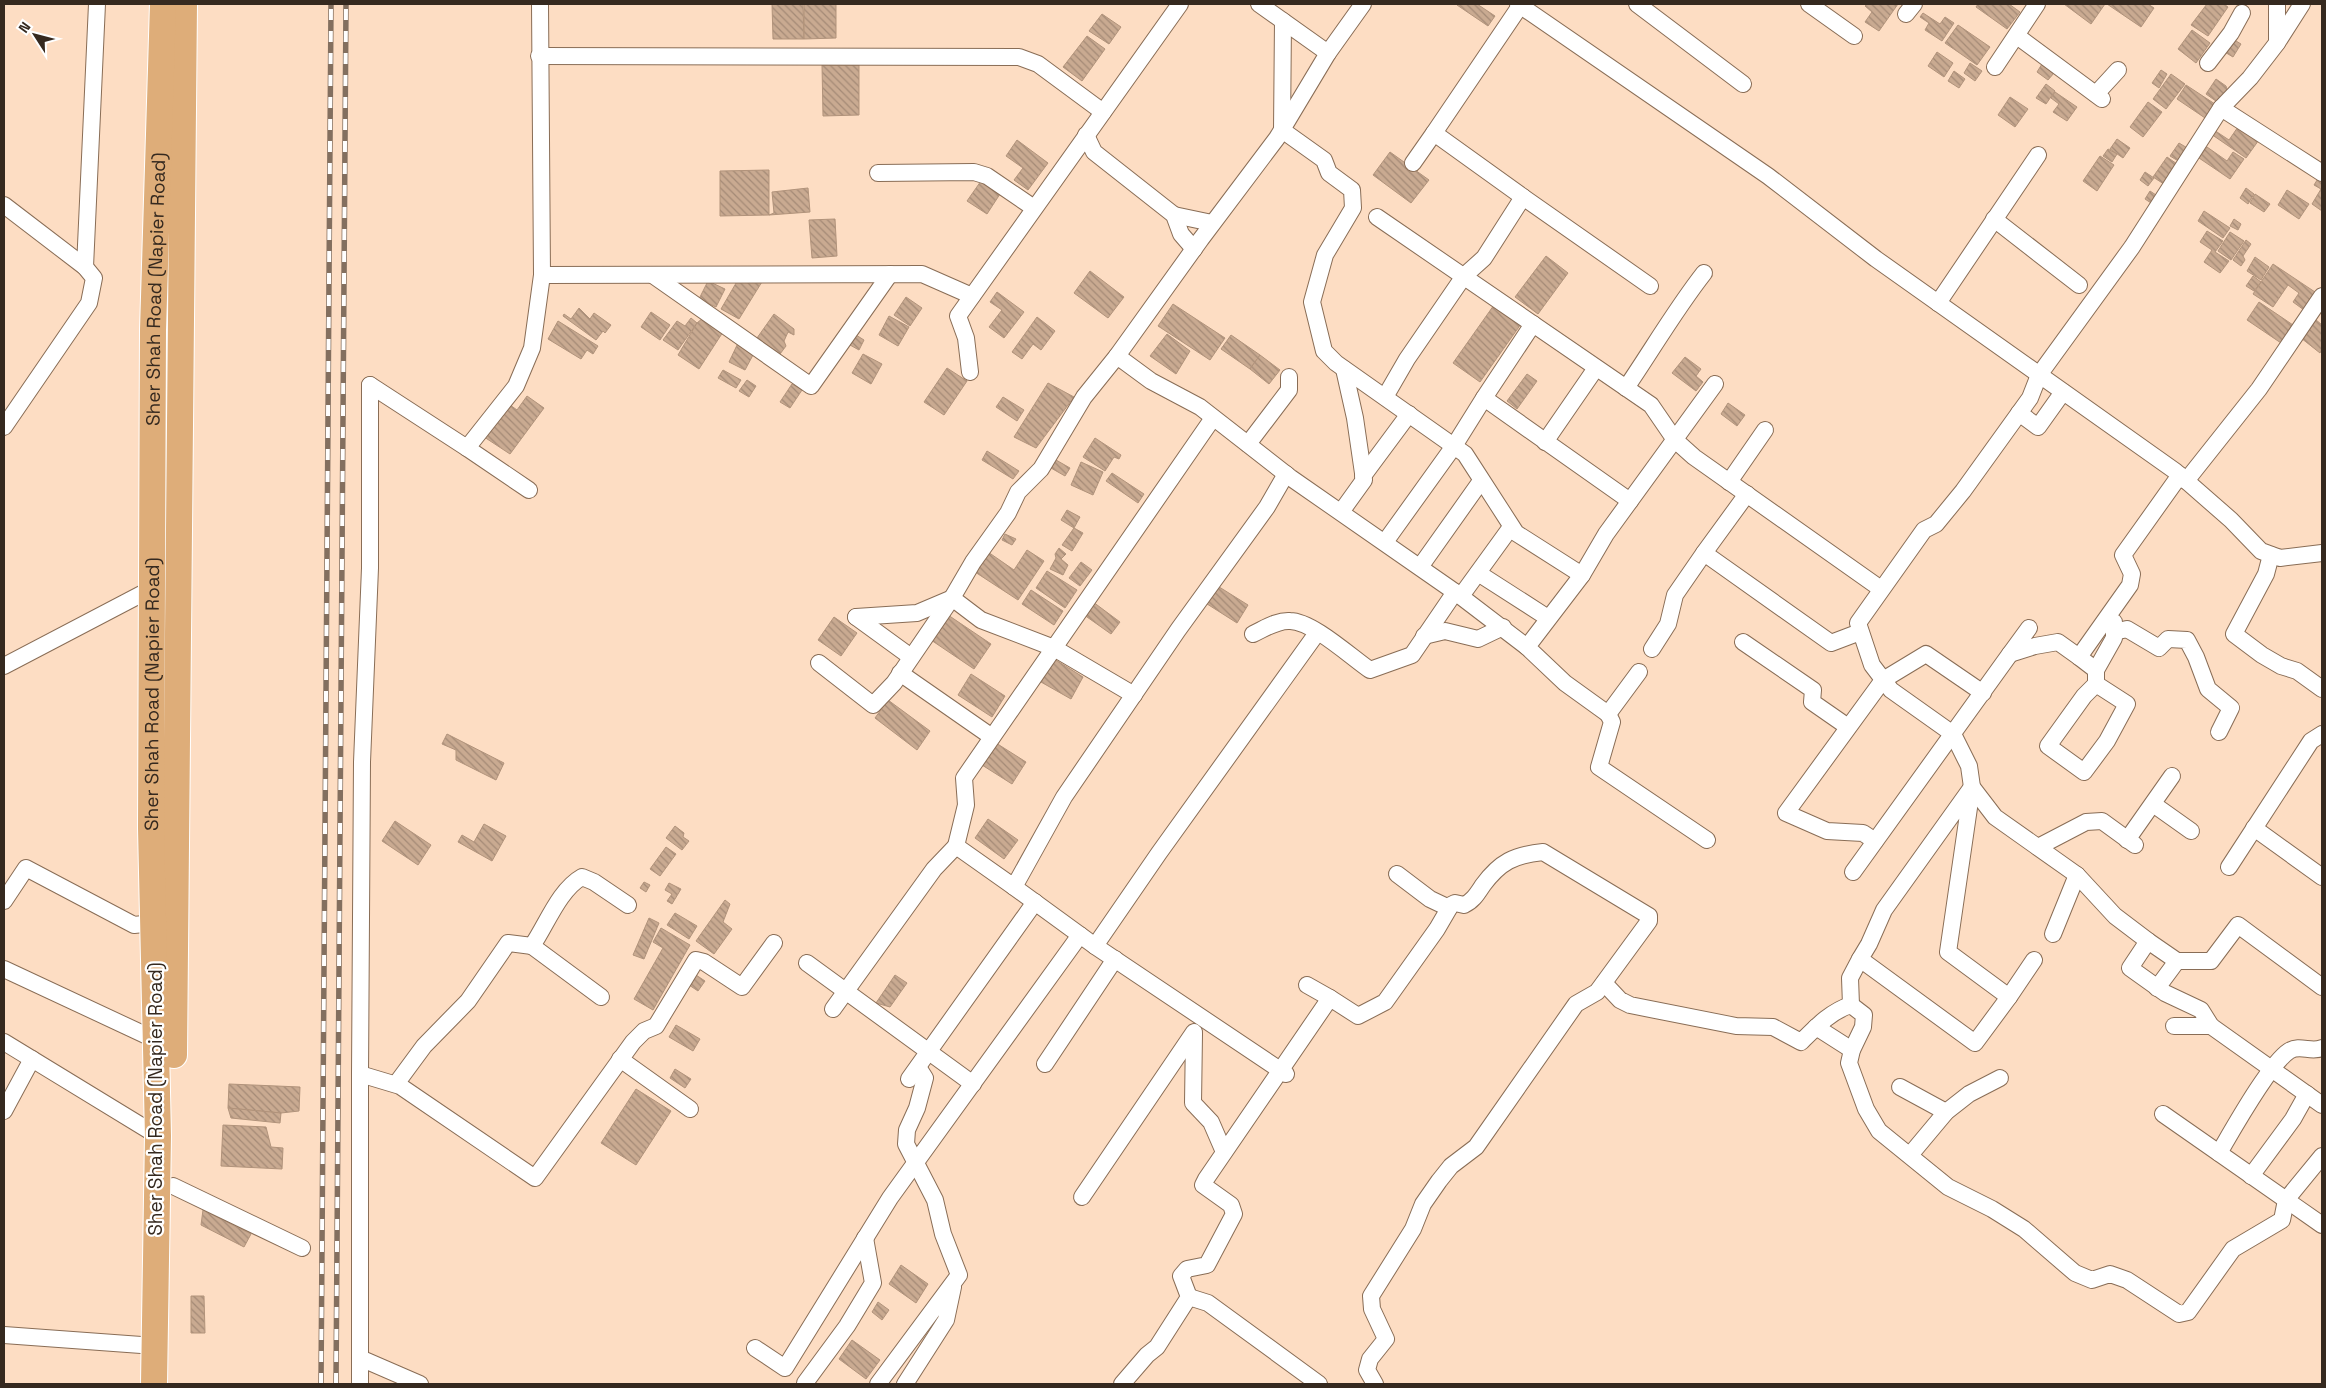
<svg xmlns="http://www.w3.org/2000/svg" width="2326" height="1388" font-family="'Space Grotesk',sans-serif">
<defs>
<pattern id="building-back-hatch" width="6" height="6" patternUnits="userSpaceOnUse" patternTransform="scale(1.25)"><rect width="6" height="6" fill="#c9aa91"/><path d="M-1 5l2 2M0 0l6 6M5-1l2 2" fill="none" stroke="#a48a76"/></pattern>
</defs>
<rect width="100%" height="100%" fill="#fdddc3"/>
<g fill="url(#building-back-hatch)" stroke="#b1937b">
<path d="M772,4H803L804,39H773Z"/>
<path d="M804,4H836V38L804,39Z"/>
<path d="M1458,4H1477L1495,16L1488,26L1457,5Z"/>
<path d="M1867,4H1898L1879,31L1865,22L1872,12L1865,6Z"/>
<path d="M1978,4H2009L2020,12L2007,29L1976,7Z"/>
<path d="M2064,4H2105L2091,24Z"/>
<path d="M2107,4H2148L2154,8L2141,27Z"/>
<path d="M2207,4H2224L2228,7L2208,36L2191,25Z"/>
<path d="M1923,13L1940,24L1945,17L1954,23L1942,41L1925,30L1929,23L1920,17Z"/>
<path d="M1102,14L1121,27L1109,44L1089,31Z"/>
<path d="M1958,25L1990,47L1977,65L1945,43Z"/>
<path d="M2192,30L2210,43L2196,63L2178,49Z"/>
<path d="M1087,36L1105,49L1082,81L1063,67Z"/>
<path d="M2231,38L2241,44L2233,57L2223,51Z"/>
<path d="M1937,52L1953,63L1944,77L1928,66Z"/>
<path d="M1970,63L1982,71L1975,81L1964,73Z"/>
<path d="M2042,64L2054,73L2048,80L2037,72Z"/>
<path d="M822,65H859V115L823,116Z"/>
<path d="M2161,70L2167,74L2159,88L2152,83Z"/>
<path d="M1954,71L1965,79L1959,88L1948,81Z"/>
<path d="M2171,74L2185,84L2166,109L2153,99Z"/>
<path d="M2216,79L2226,86L2228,93L2220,104L2206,94Z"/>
<path d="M2046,84L2055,91L2046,104L2036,98Z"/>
<path d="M2186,85L2218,106L2208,120L2177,99Z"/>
<path d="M2055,92L2077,107L2067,121L2053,112L2059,104L2051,98Z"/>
<path d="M2010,97L2028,109L2015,127L1998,115Z"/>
<path d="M2148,102L2162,112L2143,137L2130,127Z"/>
<path d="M2240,124L2261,137L2246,158L2211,134L2214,130L2229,140Z"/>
<path d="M2117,139L2130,148L2123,158L2110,149Z"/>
<path d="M1017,140L1048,163L1028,190L1014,180L1023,168L1006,156Z"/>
<path d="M2179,143L2189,149L2180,162L2170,156Z"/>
<path d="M2207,147L2227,161L2233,152L2244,159L2230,179L2199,158Z"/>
<path d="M2108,149L2117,154L2112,162L2103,156Z"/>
<path d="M1390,152L1429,180L1411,203L1373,175Z"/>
<path d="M2100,156L2114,165L2097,191L2083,181Z"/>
<path d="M2167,157L2180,166L2167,186L2153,177Z"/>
<path d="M769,170V215L720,216V171Z"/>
<path d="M2145,172L2154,178L2148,186L2140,180Z"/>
<path d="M2319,177L2322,178V211L2312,204L2321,189L2314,185Z"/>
<path d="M981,181L1000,194L987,214L967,201Z"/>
<path d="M808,188L810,212L769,215L774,213L772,192Z"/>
<path d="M2246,188L2254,194L2248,204L2240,198Z"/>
<path d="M2287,190L2309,204L2299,219L2278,205Z"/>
<path d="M2150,191L2159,197L2154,205L2145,199Z"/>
<path d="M2255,194L2270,204L2264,212L2250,203Z"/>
<path d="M2204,211L2230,228L2223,238L2198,221Z"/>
<path d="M835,219L837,256L812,258L809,220Z"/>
<path d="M2234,219L2241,224L2238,230L2230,226Z"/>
<path d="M2207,231L2223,241L2215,252L2229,261L2220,273L2204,262L2212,250L2200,242Z"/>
<path d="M2230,232L2244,241L2231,260L2218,251Z"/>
<path d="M2246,240L2251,244L2243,256L2245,260L2241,266L2233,260Z"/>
<path d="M1546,256L1568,273L1538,314L1515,297Z"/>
<path d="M2255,257L2269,267L2261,280L2247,271Z"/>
<path d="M2273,264L2315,292L2304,310L2293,302L2299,293L2288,285L2273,307L2253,294Z"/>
<path d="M1090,271L1124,297L1108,318L1074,293Z"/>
<path d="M2253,276L2261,282L2254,291L2246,286Z"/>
<path d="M765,277L739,319L721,309L739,278Z"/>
<path d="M708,281L725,289L716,307L699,299Z"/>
<path d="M997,292L1024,312L1004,338L989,327L1002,310L990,302Z"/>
<path d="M906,297L922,308L910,326L894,315Z"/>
<path d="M2259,302L2293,325L2281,343L2247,320Z"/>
<path d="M1173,304L1225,338L1210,360L1158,326Z"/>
<path d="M1494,305L1521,324L1480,382L1453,363Z"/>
<path d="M579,308L590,319L594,313L611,325L605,333L603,331L596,340L563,316L564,314L571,319Z"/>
<path d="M651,312L670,325L660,340L641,327Z"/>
<path d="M774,314L794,329V335L788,332L784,341L786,346L780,354L757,338Z"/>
<path d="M889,316L909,327L898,346L879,335Z"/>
<path d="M1037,317L1055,331L1041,350L1033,344L1022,359L1012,352Z"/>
<path d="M691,318L697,323L678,350L663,340L677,321L685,326Z"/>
<path d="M703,318L723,332L699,369L678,355L697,323Z"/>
<path d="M2315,319L2322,325V349L2320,353L2301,338Z"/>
<path d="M558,321L598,346L593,354L587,350L581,359L548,339Z"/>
<path d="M1167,334L1190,351L1176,374L1150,356Z"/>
<path d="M856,335L864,340L859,350L850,345Z"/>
<path d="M1231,335L1260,355L1250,369L1221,349Z"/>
<path d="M739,341L753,355L745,370L729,362Z"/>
<path d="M863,354L882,364L871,384L852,373Z"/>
<path d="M1260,355L1280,370L1269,384L1250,369Z"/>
<path d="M1685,357L1701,369L1696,376L1703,382L1696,391L1672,373Z"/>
<path d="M947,368L967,381L944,415L924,402Z"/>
<path d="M723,370L741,380L736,388L718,378Z"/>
<path d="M1527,374L1537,381L1517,409L1507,401Z"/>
<path d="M747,380L756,386L749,397L739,391Z"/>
<path d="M1048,383L1074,397L1036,448L1014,437Z"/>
<path d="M792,384L802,390L790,408L780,402Z"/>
<path d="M527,396L544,408L510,454L475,431L499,397L517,410Z"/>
<path d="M1003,397L1024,410L1017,421L996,407Z"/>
<path d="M1728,403L1745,415L1737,426L1721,414Z"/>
<path d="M1095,438L1121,455L1119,459L1114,457L1105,471L1083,457Z"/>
<path d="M987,451L1019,471L1013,479L982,460Z"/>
<path d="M1056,460L1070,468L1065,476L1051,468Z"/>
<path d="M1081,462L1103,472L1093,495L1071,485Z"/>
<path d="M1112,473L1144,494L1138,503L1106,481Z"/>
<path d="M1067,510L1080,517L1074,528L1061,520Z"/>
<path d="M1074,528L1083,533L1072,551L1062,545Z"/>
<path d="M1005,534L1016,539L1012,545L1002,540Z"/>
<path d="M1059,548L1066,554L1061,559L1068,565L1063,575L1050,569L1056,558L1055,554Z"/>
<path d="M1027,550L1044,561L1018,600L975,572L988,552L1014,570Z"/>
<path d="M1081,562L1092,570L1080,586L1069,578Z"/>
<path d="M1047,571L1077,590L1065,608L1036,588Z"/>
<path d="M1216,585L1248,605L1237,623L1204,602Z"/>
<path d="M1031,590L1063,611L1054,625L1022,604Z"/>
<path d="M1089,599L1120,622L1111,634L1080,612Z"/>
<path d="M948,615L991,644L974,669L931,640Z"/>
<path d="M834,617L857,633L841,656L818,640Z"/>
<path d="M1054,659L1083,677L1071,699L1041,682Z"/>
<path d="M971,674L1005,696L992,717L958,695Z"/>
<path d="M888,700L930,731L917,750L875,718Z"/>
<path d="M447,734L504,763L496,780L456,760V750L442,744Z"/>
<path d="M996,743L1026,762L1012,784L982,765Z"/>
<path d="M988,819L1018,840L1004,859L975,838Z"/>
<path d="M395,821L431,845L418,865L382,841Z"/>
<path d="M484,824L506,836L492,861L458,842L462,835L474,842Z"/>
<path d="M675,826L684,833L683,837L689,841L682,850L666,838Z"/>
<path d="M666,847L676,854L660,876L650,869Z"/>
<path d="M644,882L650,885L646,892L640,888Z"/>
<path d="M669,883L681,889L672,904L667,901L672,894L665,890Z"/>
<path d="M725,900L730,904L723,922L732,929L714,954L696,941Z"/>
<path d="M675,913L697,926L689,939L667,925Z"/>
<path d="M649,918L659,923L644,959L633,955Z"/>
<path d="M661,928L690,945L653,1010L634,999L663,948L653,942Z"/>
<path d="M693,973L705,981L698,991L686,983Z"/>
<path d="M895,975L907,983L890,1007L876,1003Z"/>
<path d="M676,1025L700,1039L693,1051L669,1037Z"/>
<path d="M675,1069L691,1079L685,1088L670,1078Z"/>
<path d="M229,1084L300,1087L299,1111L281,1113L228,1108Z"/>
<path d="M636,1089L671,1111L636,1165L601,1143Z"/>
<path d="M228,1108L281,1113L280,1123L231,1118Z"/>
<path d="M223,1125L266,1127L271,1147L283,1148L282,1169L221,1166Z"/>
<path d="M203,1210L251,1234L244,1247L201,1225Z"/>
<path d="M901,1265L928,1284L916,1303L889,1284Z"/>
<path d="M191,1296H204L205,1333H191Z"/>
<path d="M878,1302L889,1310L882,1320L872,1312Z"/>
<path d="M852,1340L880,1360L866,1379L839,1359Z"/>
</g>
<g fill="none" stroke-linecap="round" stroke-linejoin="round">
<g stroke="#896d56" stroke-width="18">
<g id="minor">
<path d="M1259,4L1328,53L1363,4"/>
<path d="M1518,4L1768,176L1876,259L2175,471L2231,520L2261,551L2280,558L2322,553"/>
<path d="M1637,4L1743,84"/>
<path d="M1809,4L1854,36"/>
<path d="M2277,4V43L2250,78L2221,108L2322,173"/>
<path d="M1906,14L1914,4"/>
<path d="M1283,21L1282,130L1324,160L1329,173L1352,190L1353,208L1325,255L1312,302L1324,351L1336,363L1465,454L1516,533L1582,575"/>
<path d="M2017,36L2102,99"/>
<path d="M2277,43L2302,4"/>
<path d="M539,56L1019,57L1038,64L1103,112"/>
<path d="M2208,63L2231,33L2242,13"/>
<path d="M1995,67L2037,4"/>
<path d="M2096,94L2118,70"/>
<path d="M2221,108L2132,247L2039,375L2030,398L1963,491L1936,524L1924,530L1858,623L1872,665L1891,690L1953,734L1969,766L1972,787L1995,817L2077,875L2115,916L2148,941L2130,968L2165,993L2201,1010L2211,1026L2322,1105"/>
<path d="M1434,133L1520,6"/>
<path d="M1086,135L1094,152L1174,215L1181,234L1194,249"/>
<path d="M1413,163L1434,133L1523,197"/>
<path d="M878,173L974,172L987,176L1034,208"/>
<path d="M4,205L85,267L94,278L89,303L4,427"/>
<path d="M1174,215L1212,223"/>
<path d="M1377,217L1651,405L1675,440L1694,457L1881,589"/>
<path d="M1994,219L2079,285"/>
<path d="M85,267L97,4"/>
<path d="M542,275L922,274L972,296"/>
<path d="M654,276L811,386L890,274"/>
<path d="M1938,303L2038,155"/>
<path d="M1117,356L1201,239L1277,138L1328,53"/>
<path d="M970,372L966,338L958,316L1180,4"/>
<path d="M370,385V568L362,762L360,1074L400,1086L535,1178L633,1042L644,1031L656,1026L696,960L704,962L742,987L774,943"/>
<path d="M370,385L467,448L516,386L532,348L542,275L540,4"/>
<path d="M1626,388C1652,350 1675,310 1704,273"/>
<path d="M1385,397L1407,359L1464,276L1484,258L1523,197L1650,286"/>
<path d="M1484,398L1630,501"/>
<path d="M2019,413L2038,427L2063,392"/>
<path d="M1213,418L964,778L966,805L956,846L1014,887L1064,797L1178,630L1267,507L1286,474"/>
<path d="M1545,442L1596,368"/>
<path d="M1248,444L1289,390V377"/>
<path d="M467,448L529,490"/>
<path d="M1363,476L1409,414"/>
<path d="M2186,481L2259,389L2322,296"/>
<path d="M1729,482L1765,430"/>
<path d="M1341,512L1364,480L1355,418L1344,369"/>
<path d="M1385,542L1454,446L1484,398L1533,324"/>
<path d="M1704,553L1747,494"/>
<path d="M2271,555L2266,574L2234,634L2262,655L2281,666L2297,671L2322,689"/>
<path d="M1420,567L1481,481"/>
<path d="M1478,573L1548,618"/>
<path d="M1461,596L1511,527"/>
<path d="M856,617L917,613L950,599"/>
<path d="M856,617L911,657"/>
<path d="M2029,628L2010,654L2035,646L2058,642L2079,657"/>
<path d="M2114,632L2127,629L2159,648L2168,639L2187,640L2196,657L2208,689L2231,708L2219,732"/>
<path d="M1253,634C1264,629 1277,620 1290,621C1312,621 1351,657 1370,670L1412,655L1455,592"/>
<path d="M1424,636L1445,631L1478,639L1503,627"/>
<path d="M1743,642L1813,690L1812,702L1848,727"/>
<path d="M1652,649L1668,624L1675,595L1704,553L1831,643L1860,632"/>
<path d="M819,663L873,705L894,683L952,598"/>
<path d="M4,666L153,588H160"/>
<path d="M2096,670L2114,638V622"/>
<path d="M1639,672L1608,714L1565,683L1527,647L1582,575L1606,534L1715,384"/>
<path d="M900,673L992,737"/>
<path d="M2096,684L2084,696L2048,746L2084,772L2107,741L2127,704L2096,684V670L2079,657L2130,585L2132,574L2123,555L2180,475"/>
<path d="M1134,695L1054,648L981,620L952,598L973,562L1008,513L1018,492L1041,469L1084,397L1117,356L1151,381L1200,407L1291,478L1455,592L1527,647"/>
<path d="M1608,714L1612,722L1599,767L1707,840"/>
<path d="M1972,787L1948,952L2009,997L1975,1043L1860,959L1869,944L1884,910Z"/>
<path d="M2153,804L2191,831"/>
<path d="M2254,828L2322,877"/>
<path d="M2127,840L2172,776"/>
<path d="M1875,841L1863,833L1827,831L1786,813L1883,680L1926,654L1983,693"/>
<path d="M2038,847L2086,822L2102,821L2135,845"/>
<path d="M2229,867L2311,741L2322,734"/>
<path d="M1853,872L2010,654"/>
<path d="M1397,874L1430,899L1449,908"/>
<path d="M1014,887L1095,946L1159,853L1317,633"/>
<path d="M4,901L26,868L134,925L153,923"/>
<path d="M2053,934L2077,875"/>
<path d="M2148,941L2177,961H2211L2238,925L2322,987"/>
<path d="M532,946L601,997"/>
<path d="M1095,946L1286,1074"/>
<path d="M807,963L973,1084"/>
<path d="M4,969L156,1040"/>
<path d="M1604,983L1620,1000L1630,1005L1736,1026L1773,1027L1801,1042C1816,1027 1831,1011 1851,1005L1864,1015L1863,1027L1852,1050L1849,1063L1866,1109L1879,1131L1948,1187L1992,1209L2024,1229L2075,1273L2092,1280L2110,1274L2127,1280L2179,1314L2188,1312L2233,1249L2282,1220L2286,1200L2322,1156"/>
<path d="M1307,985L1330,998"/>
<path d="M2157,988L2177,961"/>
<path d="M2009,997L2034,960"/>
<path d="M1851,1005L1850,978L1860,959"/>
<path d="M833,1009L934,869L956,846"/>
<path d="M2174,1026H2211"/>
<path d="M1816,1027L1852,1050"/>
<path d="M1194,1034L1193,1103L1211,1122L1224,1152"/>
<path d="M4,1042L158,1136"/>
<path d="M620,1059L690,1109"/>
<path d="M1045,1064L1115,959"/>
<path d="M909,1079L1035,902"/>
<path d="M396,1084L424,1046L468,1001L508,943L532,946C547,924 559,890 582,877L594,882L628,905"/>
<path d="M1900,1087L1946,1112"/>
<path d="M4,1111L32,1059"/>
<path d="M2163,1114L2322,1225"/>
<path d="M2219,1153C2232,1131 2269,1064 2289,1051C2300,1044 2311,1053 2322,1048"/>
<path d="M1910,1155L1946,1112L1969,1094L2000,1078"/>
<path d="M2251,1176L2293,1119L2307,1094"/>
<path d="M173,1186L302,1248"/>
<path d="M1082,1197L1194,1032"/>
<path d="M1189,1297L1208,1303L1319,1384"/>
<path d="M4,1335L155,1346"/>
<path d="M755,1348L785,1368L890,1198L1080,935"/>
<path d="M360,1358L420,1384"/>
<path d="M805,1383L847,1326L873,1283L865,1238"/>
<path d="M360,1384V1074"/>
<path d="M878,1384L959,1275L943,1234L935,1200L906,1144L907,1130L917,1108L925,1078L918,1067"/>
<path d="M905,1384L946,1320L953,1287"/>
<path d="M1122,1384L1147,1355L1157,1347L1189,1297L1181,1276L1187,1269L1207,1265L1234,1214L1231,1205L1203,1185L1206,1179L1330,998L1358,1016L1385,1002L1437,929L1451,905L1455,903L1464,905C1473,901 1477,894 1483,885C1500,862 1514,855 1543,852L1649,916V921L1597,992L1576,1004L1476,1147L1451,1166L1439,1181L1423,1204L1413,1229L1371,1296L1372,1309L1386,1339L1370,1359L1367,1370L1375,1384"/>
</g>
</g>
<g stroke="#fff" stroke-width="28">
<g id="primary">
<path d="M174,1055L184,4"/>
<path id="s1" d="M154,1384L158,1136L151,828L153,330L163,4"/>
</g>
</g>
<use href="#minor" stroke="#fff" stroke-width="16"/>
<use href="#primary" stroke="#dead79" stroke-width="26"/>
<g stroke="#836f5f" stroke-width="5.5">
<g id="rail">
<path d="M321,1384L331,4"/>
<path d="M336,1384L346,4"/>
</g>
</g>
<use href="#rail" stroke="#fff" stroke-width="4" stroke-dasharray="11" stroke-linecap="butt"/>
</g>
<g text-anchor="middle" stroke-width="4.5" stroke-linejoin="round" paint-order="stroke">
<g font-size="19" fill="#35291f" stroke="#fff">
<text dy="7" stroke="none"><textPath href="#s1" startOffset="1095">Sher Shah Road (Napier Road)</textPath></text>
<text dy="7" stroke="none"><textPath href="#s1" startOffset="690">Sher Shah Road (Napier Road)</textPath></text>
<text transform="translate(155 1099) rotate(-90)" y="7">Sher Shah Road (Napier Road)</text>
</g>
</g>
<rect width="2326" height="1388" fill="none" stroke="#35291f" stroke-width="10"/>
<g transform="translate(35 35) rotate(306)" stroke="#ffffff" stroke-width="4" paint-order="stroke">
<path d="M0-4L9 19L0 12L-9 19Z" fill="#35291f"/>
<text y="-8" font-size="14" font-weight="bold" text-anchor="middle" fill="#35291f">N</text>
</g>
</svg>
